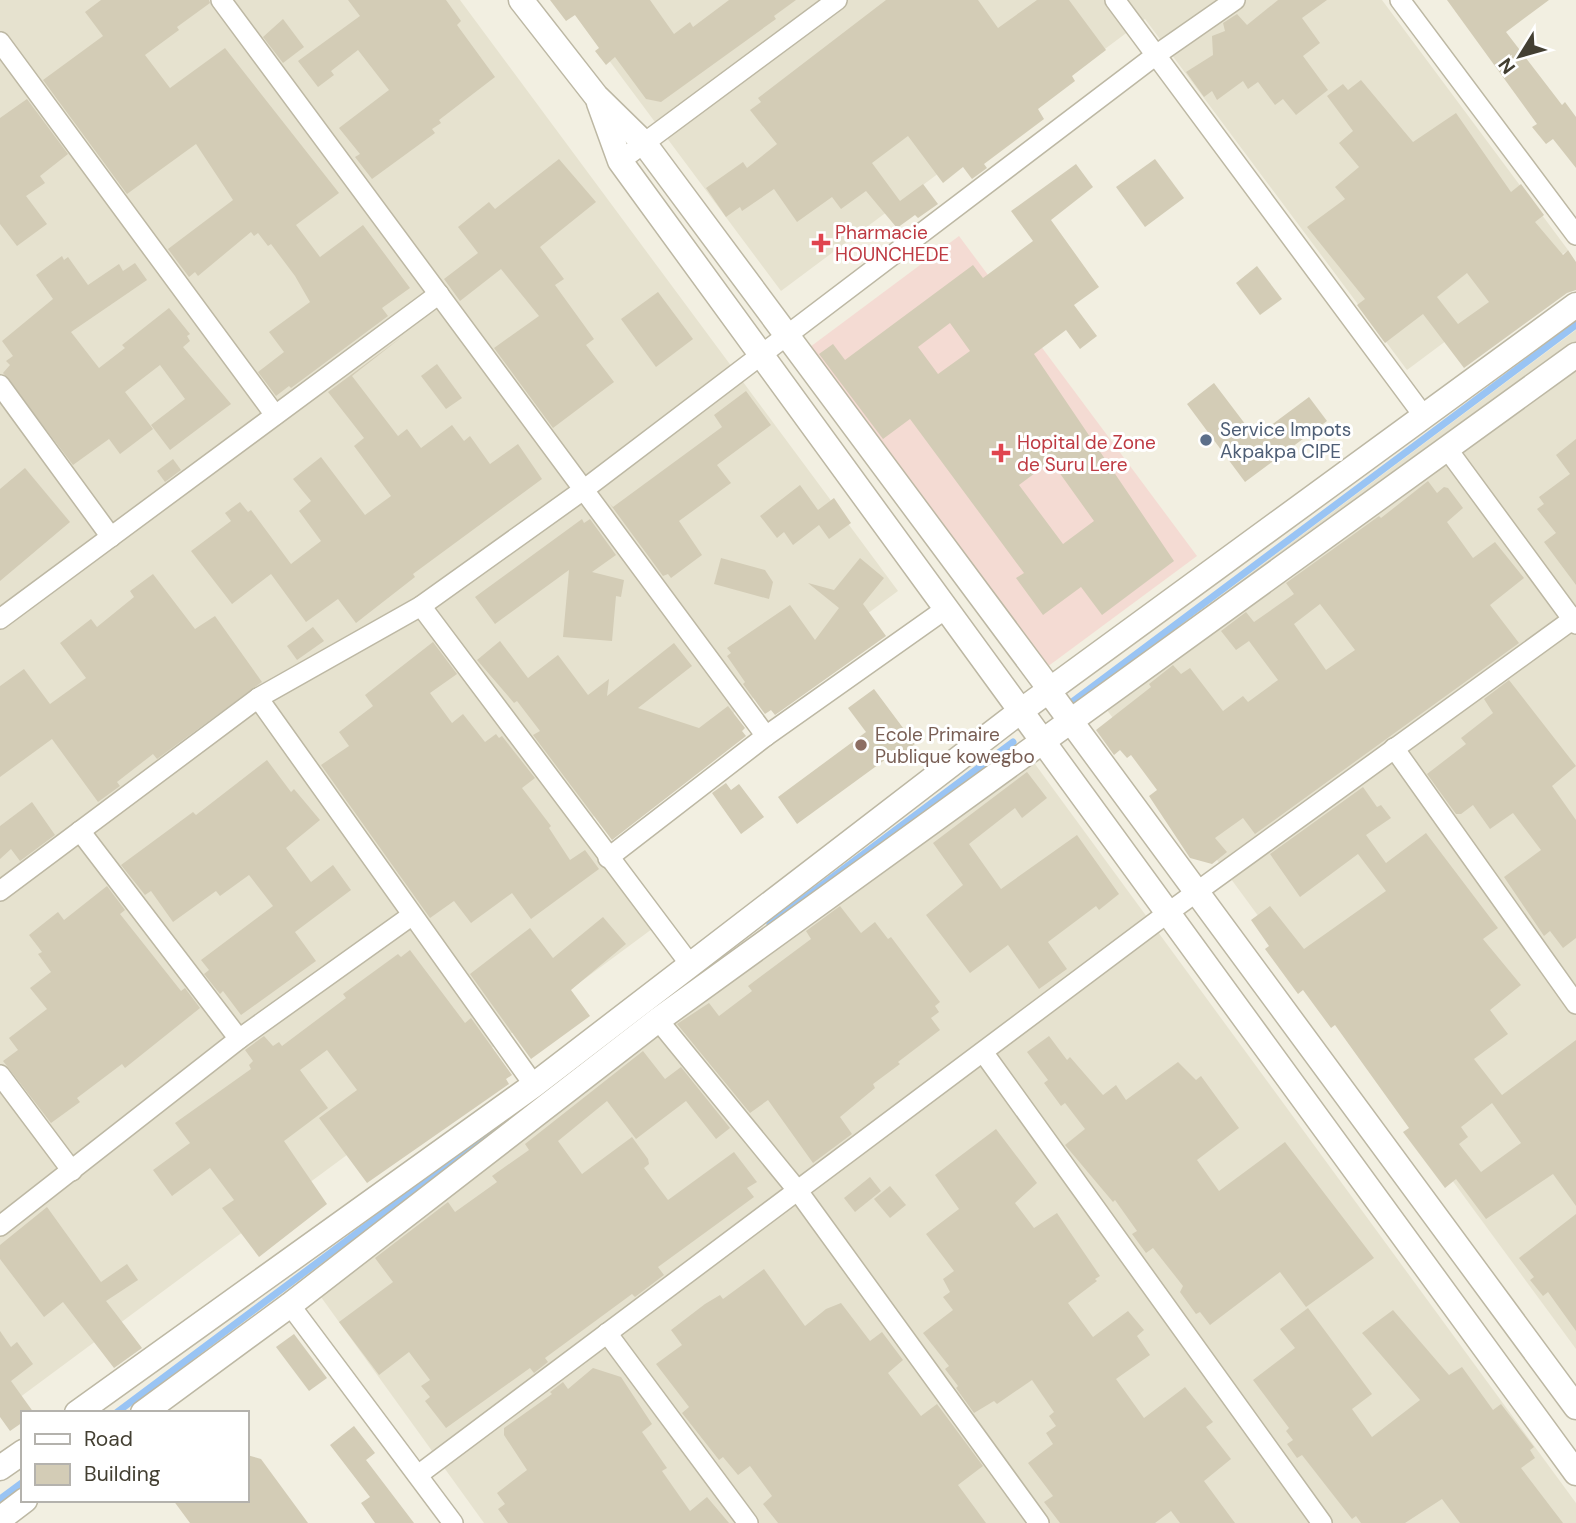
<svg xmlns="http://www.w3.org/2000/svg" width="1576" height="1523" font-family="'DM Sans',sans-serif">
<rect width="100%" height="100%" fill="#f2efe1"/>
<g fill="#e6e2cf">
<path d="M0,0H460L898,591L578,828L652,929L0,1412Z"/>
<path d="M564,0H1382L1568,250L1407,370L1145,19L781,291Z"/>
<path d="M1576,330V1349L1093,691Z"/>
<path d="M1024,749L1576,1503V1523H484L308,1279Z"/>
</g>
<path fill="#f4dbd3" d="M959,236L1197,556L1043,670L806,350Z"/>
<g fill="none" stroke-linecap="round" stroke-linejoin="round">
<g stroke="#99c4f4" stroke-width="7">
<path d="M1068,705L1576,325"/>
<path d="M770,924L1013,742"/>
<path d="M116,1413L547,1091"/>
<path d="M0,1499L23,1482"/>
</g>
</g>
<g fill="#d3ccb6" fill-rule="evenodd">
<path d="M101,0H209L210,3L177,27L179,30L145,55L170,88L225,48L339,193L296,225L320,257L363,225L410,288L382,308L388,316L291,388L289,386L276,396L258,372L284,352L269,332L310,302L295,276L271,244L268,246L258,233L254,236L251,232L198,276L195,272L189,277L168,249L233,200L196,144L127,194L43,80L103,36L85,12Z"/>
<path d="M348,0H446L461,21L457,25L495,77L439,120L441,123L432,129L435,133L372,179L355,157L360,154L339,128L389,90L358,50L331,71L334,75L318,87L298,61L360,16Z"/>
<path d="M550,0H650L674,34L690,22L693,27L729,0H796L774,16L776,19L661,102L646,99L615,57L606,65L595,51L599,48L575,15L566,21Z"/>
<path d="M886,0H978L998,28L1037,0H1069L1106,50L1072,76L1075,81L1038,109L1044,119L984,164L987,168L972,179L963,167L943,183L908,136L872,163L900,201L923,184L938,204L918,218L915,215L897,228L866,191L841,209L832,197L797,222L774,189L742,211L740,207L726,217L706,188L743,162L747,168L777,144L750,110L761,102L758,98Z"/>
<path d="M1278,0H1327L1302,18L1320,43L1303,56L1328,90L1296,115L1283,99L1275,105L1258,82L1248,89L1243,81L1217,100L1212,91L1204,97L1186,72L1213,55L1212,36L1225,31L1223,23L1237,14L1247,25Z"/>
<path d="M1447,0H1549L1506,32L1562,105L1565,102L1576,117V168L1553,139L1546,144L1532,127L1537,124Z"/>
<path d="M283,19L304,47L283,63L263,37Z"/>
<path d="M1361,80L1413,142L1456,113L1511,192L1521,184L1544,215L1535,222L1563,255L1568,250L1576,262V290L1567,293L1464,368L1423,314L1385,343L1357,305L1365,299L1307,227L1345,199L1335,187L1359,167L1339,143L1353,131L1327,96L1343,84L1348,90ZM1467,273L1489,302L1458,324L1437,297Z"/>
<path d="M27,99L68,154L40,176L45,183L26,196L47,224L17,246L0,224V118Z"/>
<path d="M559,159L596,202L540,247L564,279L555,285L594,339L586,345L614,382L553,428L494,348L539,316L501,269L460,301L444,279L478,253L458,227L489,202L495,209Z"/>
<path d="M1155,159L1184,198L1145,227L1116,187Z"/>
<path d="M1076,164L1093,187L1051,220L1099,287L1074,305L1097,336L1080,349L1066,330L1034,354L1174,561L1102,615L1081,587L1043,615L1016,578L1024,573L910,419L883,439L819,354L833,344L845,360L973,265L983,278L1033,241L1011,211ZM950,323L970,351L938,374L918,347ZM1051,461L1094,521L1063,544L1019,485Z"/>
<path d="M62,256L64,260L68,257L88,285L119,264L123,271L135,263L147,280L71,332L99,368L125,348L122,345L169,308L190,334L187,336L190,341L183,347L231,404L170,450L151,425L185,399L160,365L125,392L153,429L120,454L109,439L73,465L3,373L10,365L6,361L13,356L2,341L53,299L36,275Z"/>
<path d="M1257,266L1282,299L1260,315L1236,283Z"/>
<path d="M658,292L693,339L656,367L621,319Z"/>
<path d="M403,336L352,376L398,436L407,429L421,448L452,425L464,441L470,436L490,464L518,444L542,479L413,574L415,577L356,623L338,599L306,622L271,574L232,604L191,551L231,521L225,513L240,502L248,512L251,510L291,564L321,541L299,511L311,501L293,479L321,457L365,515L391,496L354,446L364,438L328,392Z"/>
<path d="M437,364L462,398L446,409L421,376Z"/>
<path d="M1214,383L1255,437L1309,397L1327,421L1245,482L1187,404Z"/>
<path d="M746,391L771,425L717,465L731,483L679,521L702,555L671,578L668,574L663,576L610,504L613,507L722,427L714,415Z"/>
<path d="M1576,439V585L1544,542L1556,533L1537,509L1544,504L1539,497L1570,474L1556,455Z"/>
<path d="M173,459L181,470L165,482L157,471Z"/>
<path d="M25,468L70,522L0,581V489Z"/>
<path d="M1428,481L1437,493L1444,487L1448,488L1463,508L1447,522L1473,558L1495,542L1524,578L1490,605L1519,643L1255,834L1243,818L1215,838L1227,852L1212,864L1190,858L1149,796L1157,790L1131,755L1127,758L1120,750L1114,755L1096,730L1151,687L1149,684L1173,665L1181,674L1190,668L1223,711L1243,696L1248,702L1278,680L1249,641L1236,650L1221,631L1246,612L1254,622L1294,594L1286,583L1379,516L1381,518ZM1320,604L1355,650L1326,670L1294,624Z"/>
<path d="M800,485L818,510L834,498L851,523L829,539L819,525L793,545L784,532L777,538L760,516Z"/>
<path d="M582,519L584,523L590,519L616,555L592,572L624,580L621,597L616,596L612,641L563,637L569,570L495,624L475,597Z"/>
<path d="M721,558L765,570L773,582L769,599L714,584Z"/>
<path d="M860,558L884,578L863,604L886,636L775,715L771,710L765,714L743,684L745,682L727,656L731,653L727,648L790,605L815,640L839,608L808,583L834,590Z"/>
<path d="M153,574L195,629L215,616L262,682L157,759L153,754L117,782L120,786L98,802L52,739L0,777V686L24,669L50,704L86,678L60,643L91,619L97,627L134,597L130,591Z"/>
<path d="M313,627L324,641L297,660L287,646Z"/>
<path d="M500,641L528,678L558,655L588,695L609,679L607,696L674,643L692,666L638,708L699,728L728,706L745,728L742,731L746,736L612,840L533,735L540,731L517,701L514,703L477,660Z"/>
<path d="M433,642L457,674L430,693L452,723L463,714L485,742L496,734L499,738L502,736L535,778L522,788L551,826L549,828L570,860L585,850L599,869L531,919L512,893L471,923L454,901L430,918L321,765L349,746L339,732L373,706L365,695Z"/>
<path d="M1509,680L1576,766L1552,786L1576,820V938L1563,948L1550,931L1544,936L1504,877L1541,850L1513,813L1490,829L1473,805L1461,814H1456L1427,774L1466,744L1461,738L1493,713L1484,699Z"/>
<path d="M874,689L915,744L889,763L886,759L797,824L778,797L866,732L848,708Z"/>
<path d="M267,760L291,792L294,789L320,820L286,848L311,882L333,865L351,890L295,932L316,961L241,1015L223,991L220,994L204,974L209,970L201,960L273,906L249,875L220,896L216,891L173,922L151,891L145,895L121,865L193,812L196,815Z"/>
<path d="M1027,772L1047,798L1022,818L1015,808L969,844L1001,889L1077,835L1119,894L1099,910L1096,906L1048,942L1067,969L1039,989L1008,945L970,973L926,915L963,885L933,843Z"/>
<path d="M726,783L731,790L739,784L764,817L741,834L712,793Z"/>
<path d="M1363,787L1377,807L1381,805L1391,818L1366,835L1386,863L1426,833L1498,928L1483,939L1521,985L1490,1010L1508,1034L1474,1059L1502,1095L1576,1040V1206L1553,1174L1486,1219L1456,1179L1445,1188L1403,1132L1409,1128L1335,1025L1331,1028L1303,990L1298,994L1265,949L1269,946L1251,920L1270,906L1304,949L1386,891L1358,854L1300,897L1270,854ZM1492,1103L1521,1143L1481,1172L1459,1144L1468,1137L1461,1127Z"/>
<path d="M32,802L55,835L20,861L11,849L0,859V826Z"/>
<path d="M107,886L125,910L120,914L181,991L185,988L200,1008L125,1068L122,1064L77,1098L80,1102L51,1123L3,1061L18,1050L9,1038L47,1009L30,988L51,972L38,954L42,952L29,935L58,912L64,920Z"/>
<path d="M840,906L861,933L875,922L888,939L891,937L940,1002L935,1006L939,1012L931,1018L940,1030L898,1062L900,1064L873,1084L875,1088L840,1117L852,1134L813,1163L768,1100L750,1113L677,1024L709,1003L719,1016L752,991L748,986L811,939L806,931Z"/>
<path d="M603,917L626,944L571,990L590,1016L531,1059L470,974L530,928L553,958Z"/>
<path d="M410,950L465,1023L471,1018L512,1075L506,1079L509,1084L367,1183L319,1118L357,1090L327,1050L300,1070L328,1108L284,1141L327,1204L259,1257L222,1208L234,1200L210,1168L172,1196L153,1170L190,1143L175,1123L251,1069L249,1065L253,1061L245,1050L264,1036L273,1046L279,1042L282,1046L346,998L343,994L398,954L401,957Z"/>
<path d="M1049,1036L1067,1060L1070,1057L1103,1095L1116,1085L1126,1100L1178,1062L1196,1080L1201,1076L1239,1128L1197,1160L1219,1191L1285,1142L1374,1258L1306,1307L1280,1272L1210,1325L1200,1312L1196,1314L1180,1292L1183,1286L1153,1248L1146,1253L1132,1234L1137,1231L1115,1200L1113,1202L1065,1145L1085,1129L1065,1103L1061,1106L1044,1083L1048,1080L1027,1052Z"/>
<path d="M643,1051L665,1079L681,1067L730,1128L716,1139L686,1101L636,1139L607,1101L558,1141L582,1174L632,1137L648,1159L649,1164L644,1168L668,1200L734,1152L757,1182L747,1188L754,1197L658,1267L664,1275L635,1297L632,1294L545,1358L548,1362L534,1373L530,1368L446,1428L425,1401L430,1397L421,1386L430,1380L409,1352L379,1375L339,1322L393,1282L375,1258L448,1202L455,1212L497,1182L492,1176L529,1150L525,1144Z"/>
<path d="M996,1129L1037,1183L1015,1203L1034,1228L1057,1213L1100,1276L1095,1279L1097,1281L1068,1303L1093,1337L1128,1311L1144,1330L1137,1336L1150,1355L1116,1379L1144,1418L1185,1387L1213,1422L1206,1427L1231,1459L1204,1481L1235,1523H1180L1171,1511L1155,1523H1060L1044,1502L1053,1496L1028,1463L1053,1444L1046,1433L1056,1426L1049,1416L1054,1412L1032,1380L997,1404L994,1401L974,1413L956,1388L958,1386L945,1369L949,1366L923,1333L953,1310L943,1297L950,1292L943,1279L954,1271L926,1234L959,1209L935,1175Z"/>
<path d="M870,1177L881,1191L855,1212L844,1198Z"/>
<path d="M890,1186L906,1205L890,1218L874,1199Z"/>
<path d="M47,1207L101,1282L127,1264L138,1280L106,1301L142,1348L114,1368L63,1302L44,1317L0,1259V1245Z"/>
<path d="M1576,1214V1331L1548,1292L1543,1296L1530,1280L1534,1277L1519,1258Z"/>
<path d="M764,1269L805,1326L826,1309L841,1303L870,1341L882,1332L903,1360L888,1373L921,1416L937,1404L983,1466L958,1485L986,1523H778L763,1504L772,1496L750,1466L738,1475L723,1457L719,1460L682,1413L689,1407L656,1364L682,1345L671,1330L705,1304L720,1295L723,1299Z"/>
<path d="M1308,1308L1372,1394L1352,1409L1372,1437L1420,1400L1362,1333L1393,1310L1449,1375L1462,1367L1493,1410L1501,1404L1534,1447L1530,1450L1535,1458L1521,1468L1563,1523H1460L1442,1499L1405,1523H1361L1356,1516L1352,1519L1302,1455L1297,1458L1287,1444L1293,1440L1286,1431L1289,1428L1253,1380L1295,1348L1280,1329Z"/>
<path d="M0,1331L11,1347L17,1342L33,1364L11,1381L34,1413H23V1422L10,1431L0,1417Z"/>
<path d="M294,1334L327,1378L309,1391L276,1347Z"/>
<path d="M593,1368L621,1377L652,1424L642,1432L667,1468L662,1471L690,1511L707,1497L729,1523H508L498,1509L505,1504L497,1493L527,1470L504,1435V1428L552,1394L550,1392L563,1382L568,1389Z"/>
<path d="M354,1426L375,1453L366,1460L414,1523H375L361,1503L370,1497L330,1445Z"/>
<path d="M247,1455L261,1459L308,1523H190L173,1500H247Z"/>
</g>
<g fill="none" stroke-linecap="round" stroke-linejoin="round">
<g stroke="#bdb8a4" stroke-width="22">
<g id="minor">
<path d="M221,0L766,736"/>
<path d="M1115,0L1423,415"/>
<path d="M1400,0L1576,235"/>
<path d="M0,42L275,415"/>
<path d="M620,161L837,0"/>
<path d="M0,385L111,537"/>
<path d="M1448,450L1576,624"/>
<path d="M421,606L689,963"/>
<path d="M0,619L439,294"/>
<path d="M258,698L534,1085"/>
<path d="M1394,748L1576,1004"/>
<path d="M80,831L239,1039"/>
<path d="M608,858L766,736L947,608"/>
<path d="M0,891L258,698L421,606L586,488L1156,55L1235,0"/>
<path d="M658,1020L798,1191L1039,1523"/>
<path d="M983,1052L1322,1523"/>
<path d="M0,1075L72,1171"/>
<path d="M0,1226L239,1039L411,916"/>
<path d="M290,1305L453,1523"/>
<path d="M607,1333L748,1523"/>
<path d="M418,1475L1169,912L1576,617"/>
</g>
</g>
<g stroke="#bdb8a4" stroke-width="27">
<g id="tertiary">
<path d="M521,0L596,96L644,143L1052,692L1053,697L1576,1407"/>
<path d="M599,103L620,161L1576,1473"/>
<path d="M77,1413L534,1085L1022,710L1576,305"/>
<path d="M143,1413L290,1305L658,1020L1576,355"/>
<path d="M0,1468L23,1452"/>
<path d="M0,1519L25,1500"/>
</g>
</g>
<use href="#minor" stroke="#fff" stroke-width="19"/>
<use href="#tertiary" stroke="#fff" stroke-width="24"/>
</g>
<g fill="#e0444e" stroke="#fff" stroke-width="2.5">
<path d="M817.5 232.5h7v7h7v7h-7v7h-7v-7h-7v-7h7z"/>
<path d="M997.5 442.5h7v7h7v7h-7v7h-7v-7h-7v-7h7z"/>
</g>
<circle fill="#5c6f8a" stroke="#fff" stroke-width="2.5" cx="1206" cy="440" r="7"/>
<circle fill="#8d6e63" stroke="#fff" stroke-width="2.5" cx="861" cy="745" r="7"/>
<g text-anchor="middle" stroke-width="6" stroke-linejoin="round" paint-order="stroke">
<g font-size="19" fill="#be3a42" stroke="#fff" text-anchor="start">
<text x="835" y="239">Pharmacie<tspan x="835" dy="22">HOUNCHEDE</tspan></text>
<text x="1017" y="449">Hopital de Zone<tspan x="1017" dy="22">de Suru Lere</tspan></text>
</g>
<g font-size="19" fill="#4e5e75" stroke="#fff" text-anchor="start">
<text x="1220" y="436">Service Impots<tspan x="1220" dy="22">Akpakpa CIPE</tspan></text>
</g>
<g font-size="19" fill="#785e54" stroke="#fff" text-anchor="start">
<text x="875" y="741">Ecole Primaire<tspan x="875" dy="22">Publique kowegbo</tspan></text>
</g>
</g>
<rect x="21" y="1411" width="228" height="91" fill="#ffffff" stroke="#b4b2ad" stroke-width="2"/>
<rect x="35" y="1434" width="35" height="10" fill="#ffffff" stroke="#b4b2ad" stroke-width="2"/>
<text x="84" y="1446" font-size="21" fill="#433f32">Road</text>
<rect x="35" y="1464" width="35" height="21" fill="#d3ccb6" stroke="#b4b2ad" stroke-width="2"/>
<text x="84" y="1481" font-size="21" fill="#433f32">Building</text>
<g transform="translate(1520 56) rotate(233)" stroke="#ffffff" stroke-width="5" paint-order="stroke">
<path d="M0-5L12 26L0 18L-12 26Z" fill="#433f32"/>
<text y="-10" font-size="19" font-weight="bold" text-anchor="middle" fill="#433f32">N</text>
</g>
</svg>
